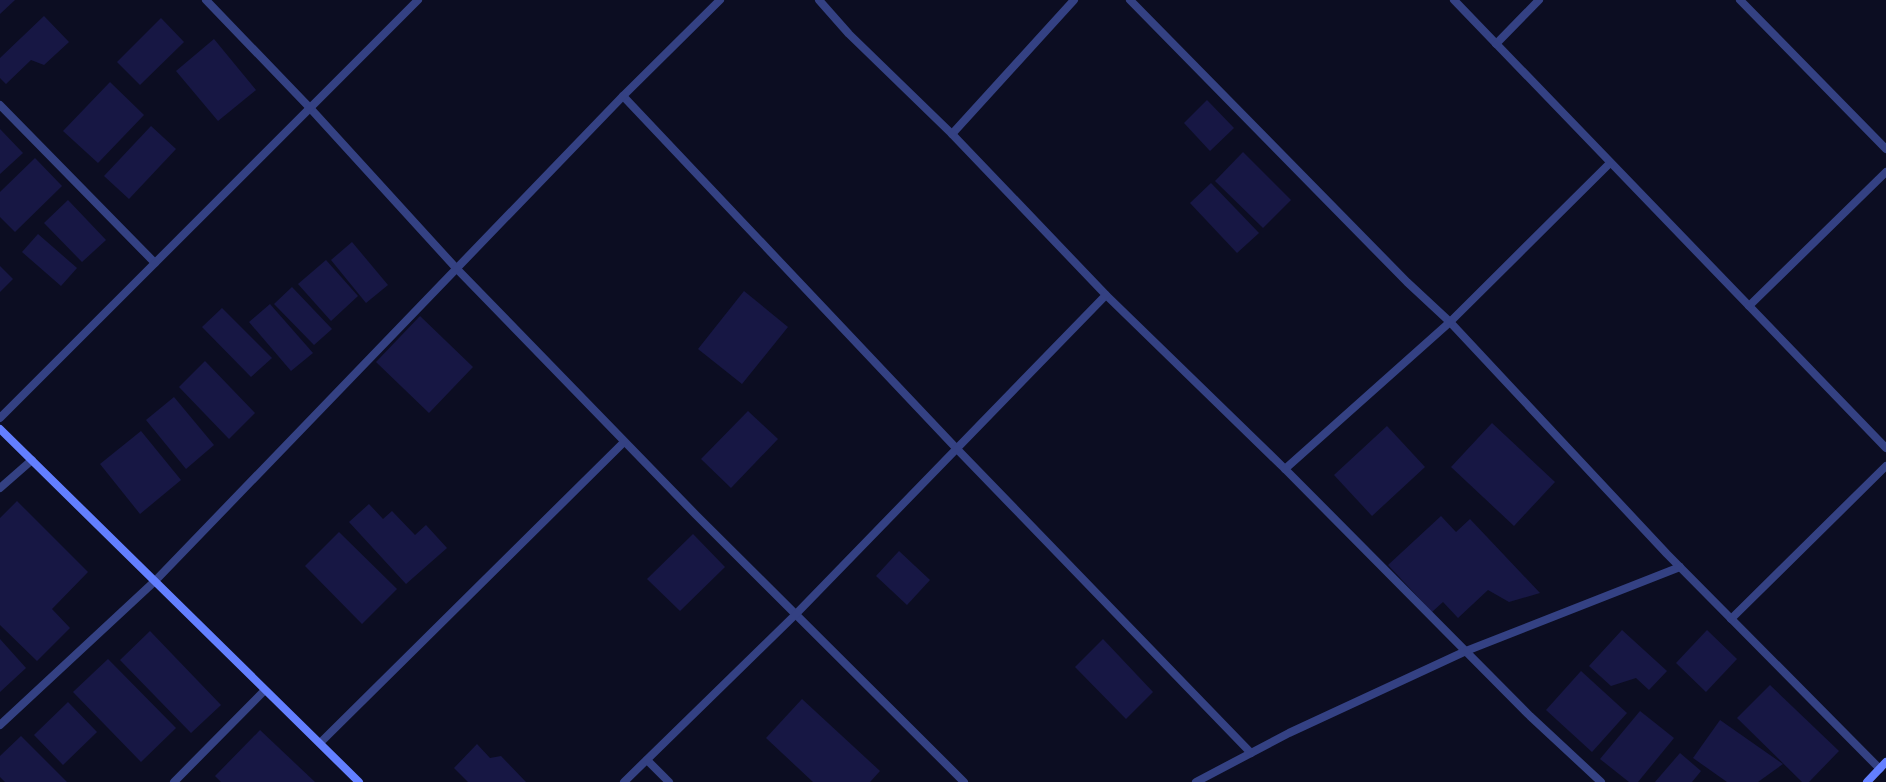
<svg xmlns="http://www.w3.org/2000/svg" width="1886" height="782" font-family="'PT Sans',sans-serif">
<rect width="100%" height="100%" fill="#0c0d22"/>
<g fill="#171744">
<path d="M0,0H15L0,14Z"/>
<path d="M44,16L69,42L44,65L31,60L6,84L0,78V58Z"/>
<path d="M161,18L184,42L140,85L117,62Z"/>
<path d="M214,39L256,90L218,121L176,71Z"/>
<path d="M110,82L144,115L98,163L63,131Z"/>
<path d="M1207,100L1234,128L1210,151L1184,123Z"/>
<path d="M151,126L176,149L129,199L104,176Z"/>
<path d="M0,129L23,153L0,174Z"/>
<path d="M1243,152L1291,200L1263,228L1215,181Z"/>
<path d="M35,158L62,186L15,232L0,217V192Z"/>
<path d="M1211,183L1259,233L1237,253L1190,203Z"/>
<path d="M68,200L106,240L82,262L44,223Z"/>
<path d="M38,234L77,268L61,286L22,252Z"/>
<path d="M352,242L388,285L366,303L331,260Z"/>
<path d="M326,260L358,296L331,321L298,284Z"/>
<path d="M0,266L13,279L0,292Z"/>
<path d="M292,287L332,329L314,345L274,304Z"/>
<path d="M744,291L788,327L742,384L698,349Z"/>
<path d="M270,304L313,353L291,371L249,322Z"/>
<path d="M222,308L272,358L251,377L202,327Z"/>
<path d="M420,316L473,367L429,413L376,362Z"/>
<path d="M205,361L255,413L229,439L179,387Z"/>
<path d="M174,397L214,445L186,469L146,420Z"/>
<path d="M748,411L778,439L731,488L701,459Z"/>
<path d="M1492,423L1555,482L1514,526L1451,467Z"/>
<path d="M1387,426L1425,467L1372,516L1334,475Z"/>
<path d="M141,431L181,480L140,514L100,464Z"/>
<path d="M17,501L88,572L52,609L70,628L37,661L0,625V518Z"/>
<path d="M369,504L383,519L392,511L415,535L426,525L447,548L406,584L349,522Z"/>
<path d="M1441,516L1456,532L1470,519L1540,593L1509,602L1488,590L1458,618L1443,602L1432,612L1388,565Z"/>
<path d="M339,532L397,589L362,624L305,566Z"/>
<path d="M693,534L725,567L680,611L647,579Z"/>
<path d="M899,551L930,580L907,605L876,576Z"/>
<path d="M1622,630L1667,671L1649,690L1636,678L1611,686L1589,666Z"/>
<path d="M1707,630L1737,659L1706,692L1676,663Z"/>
<path d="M150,631L221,705L191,733L120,660Z"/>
<path d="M0,639L26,668L0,692Z"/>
<path d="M1103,639L1153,692L1126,719L1075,667Z"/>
<path d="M108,659L176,728L141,762L73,692Z"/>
<path d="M1581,671L1627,713L1592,752L1546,710Z"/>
<path d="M1770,685L1839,751L1809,782H1802L1737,718Z"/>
<path d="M802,699L880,771L870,782H813L766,738Z"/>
<path d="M68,702L97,732L63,765L34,735Z"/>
<path d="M1640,711L1674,738L1638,782H1629L1600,759Z"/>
<path d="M1720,720L1783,764L1758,782H1727L1693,758Z"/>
<path d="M260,730L315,782H221L215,776Z"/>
<path d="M21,736L67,782H5L0,777V756Z"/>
<path d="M477,744L490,758L501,756L526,782H468L454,768Z"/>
<path d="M1680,753L1701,771L1692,782H1655Z"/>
</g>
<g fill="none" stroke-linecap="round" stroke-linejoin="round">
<g stroke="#344183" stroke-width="8">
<path d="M206,0L310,108L456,268L696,515L964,782"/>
<path d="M819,0L849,34L952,134L1106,295L1285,469L1530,716L1601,782"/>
<path d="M1130,0L1407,282L1450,322L1667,554L1880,769"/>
<path d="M1454,0L1886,448"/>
<path d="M1740,0L1886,149"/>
<path d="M1496,44L1539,0"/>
<path d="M623,96L956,448L1251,753"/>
<path d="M0,105L155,263"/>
<path d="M952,134L1074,0"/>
<path d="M1749,306L1886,172"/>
<path d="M0,418L418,0"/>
<path d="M1285,469L1450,322L1610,163"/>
<path d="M0,488L32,460"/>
<path d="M1731,619L1886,466"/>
<path d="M0,725L155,581L623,96L720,0"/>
<path d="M320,743L624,442"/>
<path d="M647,760L669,782"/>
<path d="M174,782L265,690"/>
<path d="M624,782L795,615L1106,295"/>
<path d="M1196,782L1289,733L1466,651L1680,567"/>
</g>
<g stroke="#637fff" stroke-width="8">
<path d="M0,429L359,782"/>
<path d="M1867,782L1886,762"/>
</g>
</g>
</svg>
